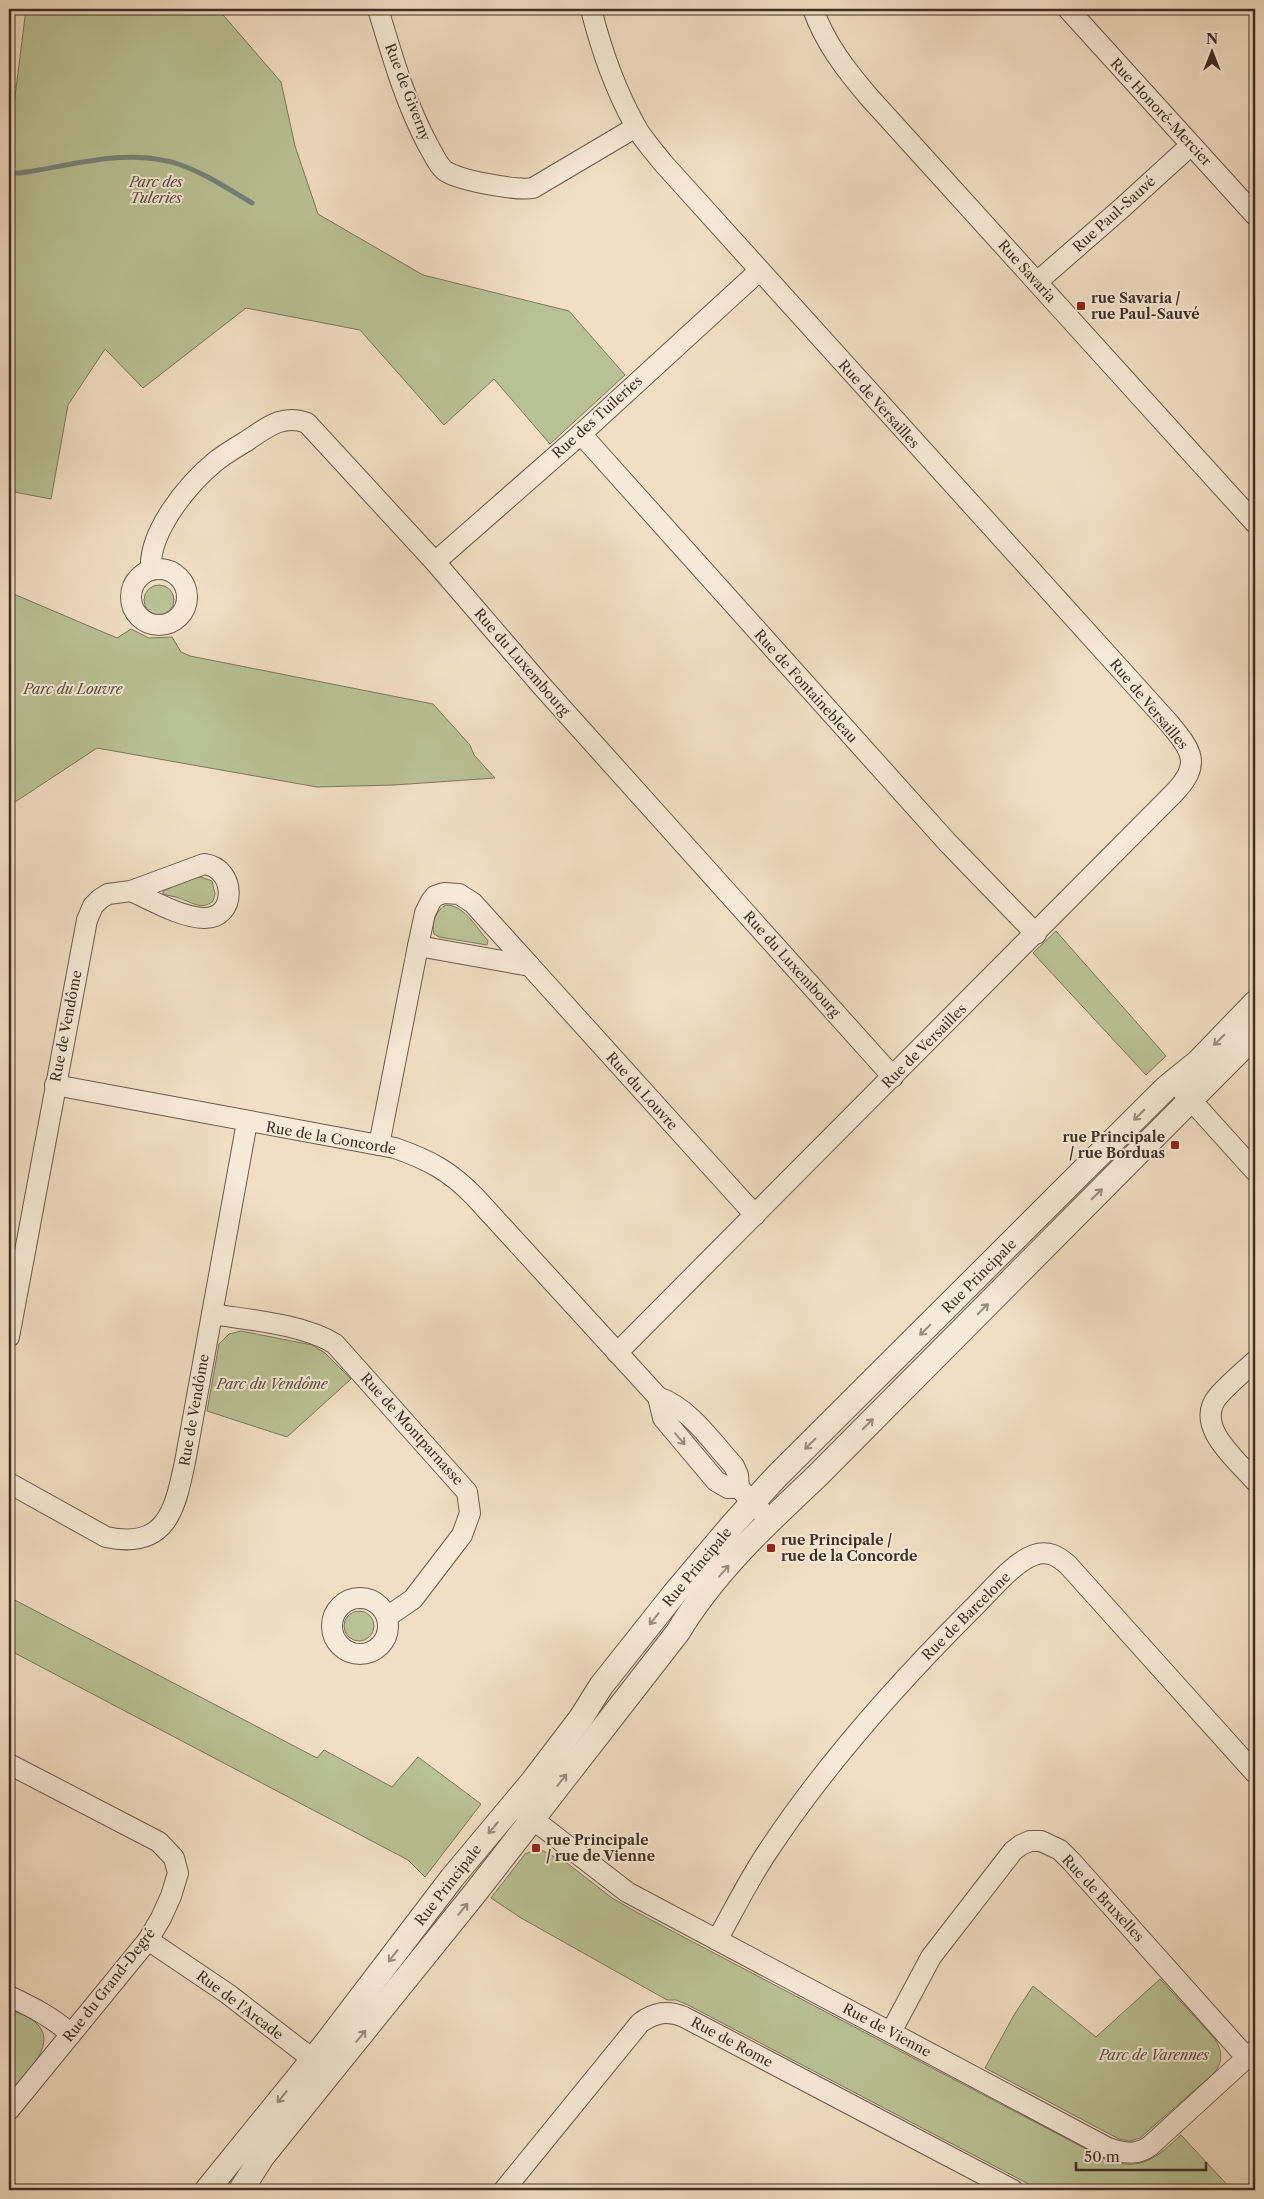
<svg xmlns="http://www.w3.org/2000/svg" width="1264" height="2199" font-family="'Libre Caslon Text',serif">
<rect width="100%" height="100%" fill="#f2dfc3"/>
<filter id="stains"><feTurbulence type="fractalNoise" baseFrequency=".004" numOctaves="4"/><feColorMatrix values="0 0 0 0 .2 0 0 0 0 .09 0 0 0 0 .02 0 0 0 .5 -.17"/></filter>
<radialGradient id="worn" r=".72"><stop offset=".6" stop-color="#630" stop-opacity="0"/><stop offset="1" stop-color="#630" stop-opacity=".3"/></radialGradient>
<g fill="#b9c295" stroke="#7c785e">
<path d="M26,9H218L281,82L295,146L318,214L423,275L569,311L625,375L550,444L494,379L444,425L360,330L246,308L143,388L105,349L68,405L51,499L14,492L9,508V144Z"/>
<circle cx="159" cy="600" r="15"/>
<path d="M9,592L117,638L131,629L149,638L172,637L181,652L190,656L433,704L470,745L474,755L495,778L394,785L317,787L97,748L9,806Z"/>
<path d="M201,877L212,881L215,894L213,901C201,911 192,902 179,898C174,896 168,896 163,894V891C176,886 189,878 201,877Z"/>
<path d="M446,905C463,905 474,924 485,937L488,941L487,945L439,937L434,934C431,923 436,910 446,905Z"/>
<path d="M1056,931L1166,1056L1146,1075L1033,953Z"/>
<path d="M241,1331L312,1345L325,1353L351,1379L287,1437L207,1411L219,1344L229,1334Z"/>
<path d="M9,1597L317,1758L324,1750L392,1787L418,1757L481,1804L425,1877L408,1860L9,1650Z"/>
<circle cx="359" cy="1626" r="15"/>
<path d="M534,1850H541L555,1857L558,1856L612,1898L638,1913L1107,2160C1142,2172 1157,2157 1181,2135L1232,2190H1040L688,2005L676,2000H667L521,1918L491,1898L525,1854Z"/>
<path d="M1160,1979L1215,2039C1223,2052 1223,2063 1213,2074L1140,2138L1130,2141L1119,2139L985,2068L1014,2015L1033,1986L1096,2037Z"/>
<path d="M9,2009C18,2013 29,2016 36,2023C60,2044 23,2076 9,2093Z"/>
</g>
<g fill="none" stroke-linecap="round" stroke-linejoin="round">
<path stroke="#768479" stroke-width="5" d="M9,173H20C71,166 128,147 178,164C205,173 228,189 252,203"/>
<g stroke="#6b5a4e" stroke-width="22">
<g id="minor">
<path d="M378,9C392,55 405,102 428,145C433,153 437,164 444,170C455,180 518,191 533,188L636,127"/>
<path d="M591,9C601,49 615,89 635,125C642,139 654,151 663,163L1169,723C1192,751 1202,764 1174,793L617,1353"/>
<path d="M813,9C825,43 846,70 869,97L1255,523"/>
<path d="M1068,9L1255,215"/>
<path d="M1037,282L1123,207L1191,145"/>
<path d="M581,434L947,842L1036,934"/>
<path d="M435,562L581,434L759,271"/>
<circle cx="159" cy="597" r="28"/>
<path d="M151,570C148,532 188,484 216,461C225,454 235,448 245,442C265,429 282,413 307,423L435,562L541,685L893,1077"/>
<path d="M418,946L425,913L431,901L435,896L444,893L459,894L473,903L530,966"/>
<path d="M55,1085L395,1148C429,1160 450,1171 475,1197L658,1397C691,1409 711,1441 734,1466L738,1475L739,1488L763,1513"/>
<path d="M1181,1089L1255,1171"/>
<path d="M379,1145L418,946L530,966L755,1215"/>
<path d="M212,1314C249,1320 303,1324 335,1344L467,1492L470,1513L462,1535L413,1599L387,1617"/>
<path d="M9,1337L87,920L93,906L100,899L108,894L131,891L204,864C237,868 237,919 204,918C180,917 153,901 131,891"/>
<path d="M1255,1361C1243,1372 1230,1383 1219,1395C1192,1425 1237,1460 1255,1481"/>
<path d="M658,1397L663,1418L716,1481L728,1488H739"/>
<path d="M9,1483L106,1537C167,1550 175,1509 185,1462L247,1122"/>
<circle cx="360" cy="1626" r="28"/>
<path d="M9,1764L159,1842L174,1858L178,1873L171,1896L161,1918L148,1940L9,2110"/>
<path d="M521,1810L627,1892L1108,2148C1123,2153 1136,2156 1150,2146L1255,2050"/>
<path d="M148,1940L228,1994L324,2068"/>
<path d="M717,1940C734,1910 749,1879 768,1851C826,1763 897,1684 971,1610C988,1594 1012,1563 1034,1555C1048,1550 1058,1556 1068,1565L1255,1773"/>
<path d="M9,1996C32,2007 52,2017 71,2034"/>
<path d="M891,2032L931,1957L1013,1851L1021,1845L1030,1841H1041L1060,1850L1071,1861L1247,2058"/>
<path d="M504,2190L640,2023C655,2012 668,2010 684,2017L1013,2190"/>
</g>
</g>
<g stroke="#6b5a4e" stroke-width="26">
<g id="tertiary">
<path d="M207,2190L327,2042L452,1878L533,1781L581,1718L601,1686L674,1594L734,1523L776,1477L1167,1087L1198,1062L1255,1003"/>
<path d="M241,2190L262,2157L475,1893L678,1632C714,1572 767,1523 817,1476L1255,1035"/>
</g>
</g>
<use href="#minor" stroke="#f7ead8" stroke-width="20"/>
<use href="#tertiary" stroke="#f7ead8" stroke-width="24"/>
</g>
<defs><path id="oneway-shaft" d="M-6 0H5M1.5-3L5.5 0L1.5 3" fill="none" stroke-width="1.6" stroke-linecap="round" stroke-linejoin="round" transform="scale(1.25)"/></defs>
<g stroke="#9a8c80">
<use href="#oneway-shaft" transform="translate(1219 1040) rotate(135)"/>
<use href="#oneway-shaft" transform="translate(1139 1115) rotate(135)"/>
<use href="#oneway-shaft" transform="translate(1097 1194) rotate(-45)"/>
<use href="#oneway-shaft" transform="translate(983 1309) rotate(-45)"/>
<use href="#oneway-shaft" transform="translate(925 1330) rotate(135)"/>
<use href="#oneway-shaft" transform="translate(868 1424) rotate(-45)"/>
<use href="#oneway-shaft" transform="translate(680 1439) rotate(49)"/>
<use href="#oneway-shaft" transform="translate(810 1444) rotate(135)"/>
<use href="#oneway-shaft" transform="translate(724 1571) rotate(-49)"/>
<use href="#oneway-shaft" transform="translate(654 1619) rotate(129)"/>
<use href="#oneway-shaft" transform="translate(562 1780) rotate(-52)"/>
<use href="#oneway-shaft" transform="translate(493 1828) rotate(130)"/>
<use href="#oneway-shaft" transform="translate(463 1909) rotate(-51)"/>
<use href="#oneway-shaft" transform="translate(393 1956) rotate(128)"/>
<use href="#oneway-shaft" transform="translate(361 2036) rotate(-51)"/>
<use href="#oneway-shaft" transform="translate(282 2097) rotate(129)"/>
</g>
<g fill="#8f2418" stroke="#f7ead8" stroke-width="2">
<rect x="1076" y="301" width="10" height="10" rx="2.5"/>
<rect x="1170" y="1140" width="10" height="10" rx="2.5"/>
<rect x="766" y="1543" width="10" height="10" rx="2.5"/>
<rect x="531" y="1843" width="10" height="10" rx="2.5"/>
</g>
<g text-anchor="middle" stroke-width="4" stroke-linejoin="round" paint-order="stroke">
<g font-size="14" fill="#3e2e27" stroke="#f7ead8">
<text transform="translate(408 92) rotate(69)" y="5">Rue de Giverny</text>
<text transform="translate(1161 112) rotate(47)" y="5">Rue Honoré-Mercier</text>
<text transform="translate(1114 214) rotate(-42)" y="5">Rue Paul-Sauvé</text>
<text transform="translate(1027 271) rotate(48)" y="5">Rue Savaria</text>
<text transform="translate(879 404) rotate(48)" y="5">Rue de Versailles</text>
<text transform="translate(597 417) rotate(-42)" y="5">Rue des Tuileries</text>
<text transform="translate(522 662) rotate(49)" y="5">Rue du Luxembourg</text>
<text transform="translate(806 686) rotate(48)" y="5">Rue de Fontainebleau</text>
<text transform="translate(1149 704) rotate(50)" y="5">Rue de Versailles</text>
<text transform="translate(792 964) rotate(48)" y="5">Rue du Luxembourg</text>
<text transform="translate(66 1026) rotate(-79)" y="5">Rue de Vendôme</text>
<text transform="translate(924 1046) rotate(-45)" y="5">Rue de Versailles</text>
<text transform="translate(642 1091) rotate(48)" y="5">Rue du Louvre</text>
<text transform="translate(331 1138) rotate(10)" y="5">Rue de la Concorde</text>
<text transform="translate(979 1276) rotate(-45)" y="5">Rue Principale</text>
<text transform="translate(194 1410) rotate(-80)" y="5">Rue de Vendôme</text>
<text transform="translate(412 1429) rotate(48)" y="5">Rue de Montparnasse</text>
<text transform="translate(697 1567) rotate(-50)" y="5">Rue Principale</text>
<text transform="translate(966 1616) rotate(-45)" y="5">Rue de Barcelone</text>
<text transform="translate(448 1885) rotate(-52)" y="5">Rue Principale</text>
<text transform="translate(1103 1898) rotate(47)" y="5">Rue de Bruxelles</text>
<text transform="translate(109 1985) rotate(-52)" y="5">Rue du Grand-Degré</text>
<text transform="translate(240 2005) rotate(37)" y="5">Rue de l'Arcade</text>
<text transform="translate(887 2030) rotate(28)" y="5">Rue de Vienne</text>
<text transform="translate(732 2042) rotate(28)" y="5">Rue de Rome</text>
</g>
<g font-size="14" font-style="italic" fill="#574c3d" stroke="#f7ead8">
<text x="156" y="187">Parc des<tspan x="156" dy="16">Tuleries</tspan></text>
<text x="73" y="694">Parc du Louvre</text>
<text x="272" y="1389">Parc du Vendôme</text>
<text x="1154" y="2060">Parc de Varennes</text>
</g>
<g font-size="14" font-weight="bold" fill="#3e2e27" stroke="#f7ead8" text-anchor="start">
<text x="1091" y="303">rue Savaria /<tspan x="1091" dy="16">rue Paul-Sauvé</tspan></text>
<text x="1165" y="1142" text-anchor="end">rue Principale<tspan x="1165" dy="16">/ rue Borduas</tspan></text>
<text x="781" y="1545">rue Principale /<tspan x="781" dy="16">rue de la Concorde</tspan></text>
<text x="546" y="1845">rue Principale<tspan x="546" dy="16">/ rue de Vienne</tspan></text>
</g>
</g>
<rect width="1264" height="2199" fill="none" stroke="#f2dfc3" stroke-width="30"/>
<rect x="10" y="10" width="1244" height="2179" fill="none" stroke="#3e2e27" stroke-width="2.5"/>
<rect x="15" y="15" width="1234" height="2169" fill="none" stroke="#3e2e27"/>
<g transform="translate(1212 52)" stroke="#f7ead8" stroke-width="4" paint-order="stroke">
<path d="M0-4L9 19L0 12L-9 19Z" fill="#3e2e27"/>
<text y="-8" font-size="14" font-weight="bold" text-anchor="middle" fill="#3e2e27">N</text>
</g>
<path d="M1076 2162v8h130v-8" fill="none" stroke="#3e2e27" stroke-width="2.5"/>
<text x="1084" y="2162" font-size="15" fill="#3e2e27" stroke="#f7ead8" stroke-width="4" paint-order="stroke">50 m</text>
<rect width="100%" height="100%" filter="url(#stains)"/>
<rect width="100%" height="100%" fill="url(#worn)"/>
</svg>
